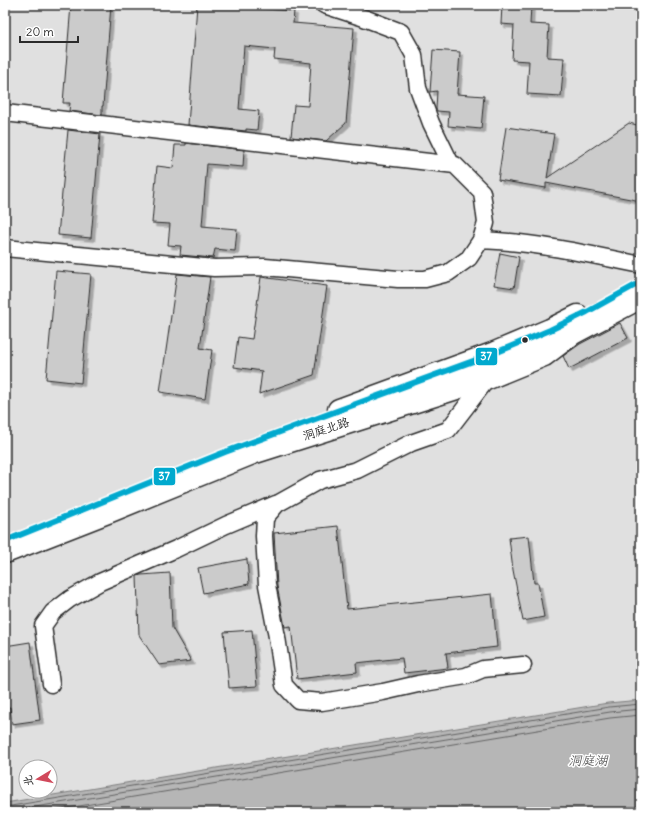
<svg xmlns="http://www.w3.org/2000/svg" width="646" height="817" font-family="Delius,'LXGW WenKai TC',sans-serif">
<defs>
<filter id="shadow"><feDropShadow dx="3.5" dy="3.5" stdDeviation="0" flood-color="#0004"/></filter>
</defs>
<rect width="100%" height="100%" fill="#fff"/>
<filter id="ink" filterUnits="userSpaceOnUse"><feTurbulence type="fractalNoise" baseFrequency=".025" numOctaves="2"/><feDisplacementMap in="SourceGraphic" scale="8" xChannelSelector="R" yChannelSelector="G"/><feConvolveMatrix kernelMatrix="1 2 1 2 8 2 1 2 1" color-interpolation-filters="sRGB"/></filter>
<g filter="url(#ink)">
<path fill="#e0e0e0" stroke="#868686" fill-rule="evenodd" d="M5,5H641V812H5ZM26,767H50V791H26Z"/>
<path fill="#b6b6b6" stroke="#7e7e7e" d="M641,700V812H5V803L608,703Z"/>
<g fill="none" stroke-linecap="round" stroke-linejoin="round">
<g stroke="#636363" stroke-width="1">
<path d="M5,807L609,707L641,704"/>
<path d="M5,812L610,712L641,709"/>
<path d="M43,812L610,718L641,715"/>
</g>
</g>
<g fill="#cbcbcb" stroke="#2b2b2b" filter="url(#shadow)">
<path d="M71,5H111L103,106H102V115L69,111L70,103H63Z"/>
<path d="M197,5H249V8L294,11L293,23L354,28L346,123L326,141L291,137L294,105L308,106L311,63L274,59L275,49L244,46L239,109L259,111L257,130L246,129V131L188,125Z"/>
<path d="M502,5H531L530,24L549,25L547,57L564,58L561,96L527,94L529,61L512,60L514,25L501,24Z"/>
<path d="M433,50L460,52L457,94L484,96L481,129L448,126L449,112L437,111L436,109L437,91L430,92Z"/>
<path d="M629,123L641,126V201L546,183V188L498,180L506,127L554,134L547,178Z"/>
<path d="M68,130L100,134L91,238L58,235Z"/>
<path d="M186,143L244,150L243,167L207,164L202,226L237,229L235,251L215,249L213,258L180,255L181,246L168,245L170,224L152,223L157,166L173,168L175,145H186Z"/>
<path d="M500,253L519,257L514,288L494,285Z"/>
<path d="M56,271L91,274L81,383L46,379Z"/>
<path d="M177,274L210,277L200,348L212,350L205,399L160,392Z"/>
<path d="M261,277L327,286L314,375L259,394L262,371L234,367L238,337L252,339Z"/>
<path d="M620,323L628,338L569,369L563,356L580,344Z"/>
<path d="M338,526L347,609L492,594L497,647L446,653L448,668L404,673L402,658L356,663L357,672L297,679L291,626L285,627L277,586L274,533Z"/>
<path d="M529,536L534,583H538L544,617L523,621L513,570L509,538Z"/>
<path d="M247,559L249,584L203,593L198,568Z"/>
<path d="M170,573L172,628L191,661L159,665L139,635L137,576L141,575Z"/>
<path d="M252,630L257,686L229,688L224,632Z"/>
<path d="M30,642L40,720L12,724L10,707L5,708V646Z"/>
</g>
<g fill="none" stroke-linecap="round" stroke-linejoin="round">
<g stroke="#2b2b2b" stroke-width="19">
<g id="street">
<path d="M324,5L364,18L401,32L414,55L418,88L431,123L451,164"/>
<path d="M5,113L455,165L482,192L486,223L481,240"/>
<path d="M5,248L214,268L265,267L398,279H425L448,273L469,258L481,240C534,242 589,254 641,265"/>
<path d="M488,378L448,430L411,443L357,470L320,480L277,504L265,518L264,536L267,585L277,637L284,685L298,700L322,702L383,692L418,684L466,676L483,669L523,665"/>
<path d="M51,684L43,626L53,612L70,599L100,582L176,549L226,525L276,504"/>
</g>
</g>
<g stroke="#2b2b2b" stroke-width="25">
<g id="primary">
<path d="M339,410L495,353L550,330L578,316"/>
<path d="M5,552L110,511L255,452L488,378L544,355L573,333L641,297"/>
</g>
</g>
<use href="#street" stroke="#fff" stroke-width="16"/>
<use href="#primary" stroke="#fff" stroke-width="22"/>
<g stroke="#fff" stroke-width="9">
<path id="bus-1" d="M5,541L225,452L495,353L550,330L587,312L641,282"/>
</g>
<use href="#bus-1" stroke="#00a9ce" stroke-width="6"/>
</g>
</g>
<circle fill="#2b2b2b" stroke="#fff" stroke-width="1.5" cx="525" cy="340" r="3.5"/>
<g text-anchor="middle" stroke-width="3" stroke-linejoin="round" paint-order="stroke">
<g font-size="12" fill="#2b2b2b" stroke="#fff">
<text transform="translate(326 429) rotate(-18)" y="4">洞庭北路</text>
</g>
<g font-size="13" font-style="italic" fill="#5c5c5c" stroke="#fff">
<text x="588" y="765">洞庭湖</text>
</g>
</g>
<g stroke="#fff" stroke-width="1.5">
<rect x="475" y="347" width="23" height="19" rx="4" fill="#00a9ce"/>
<rect x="153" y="467" width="23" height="19" rx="4" fill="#00a9ce"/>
</g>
<g font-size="11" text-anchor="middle" font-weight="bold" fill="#fff">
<text x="486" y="360">37</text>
<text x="164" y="480">37</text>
</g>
<rect width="646" height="817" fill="none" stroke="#fff" stroke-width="20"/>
<rect x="10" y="10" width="626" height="797" fill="none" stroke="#2b2b2b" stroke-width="1.5" filter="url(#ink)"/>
<g transform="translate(38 779) rotate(260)"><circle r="19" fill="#ffffff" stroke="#aaaaaa"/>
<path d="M0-3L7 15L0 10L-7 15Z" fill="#d1495b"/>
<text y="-6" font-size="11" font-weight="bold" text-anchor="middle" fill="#2b2b2b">北</text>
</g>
<path d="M20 36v6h58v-6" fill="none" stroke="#2b2b2b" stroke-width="2"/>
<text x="26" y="36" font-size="12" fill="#2b2b2b" stroke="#ffffff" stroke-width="3" paint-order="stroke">20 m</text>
</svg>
